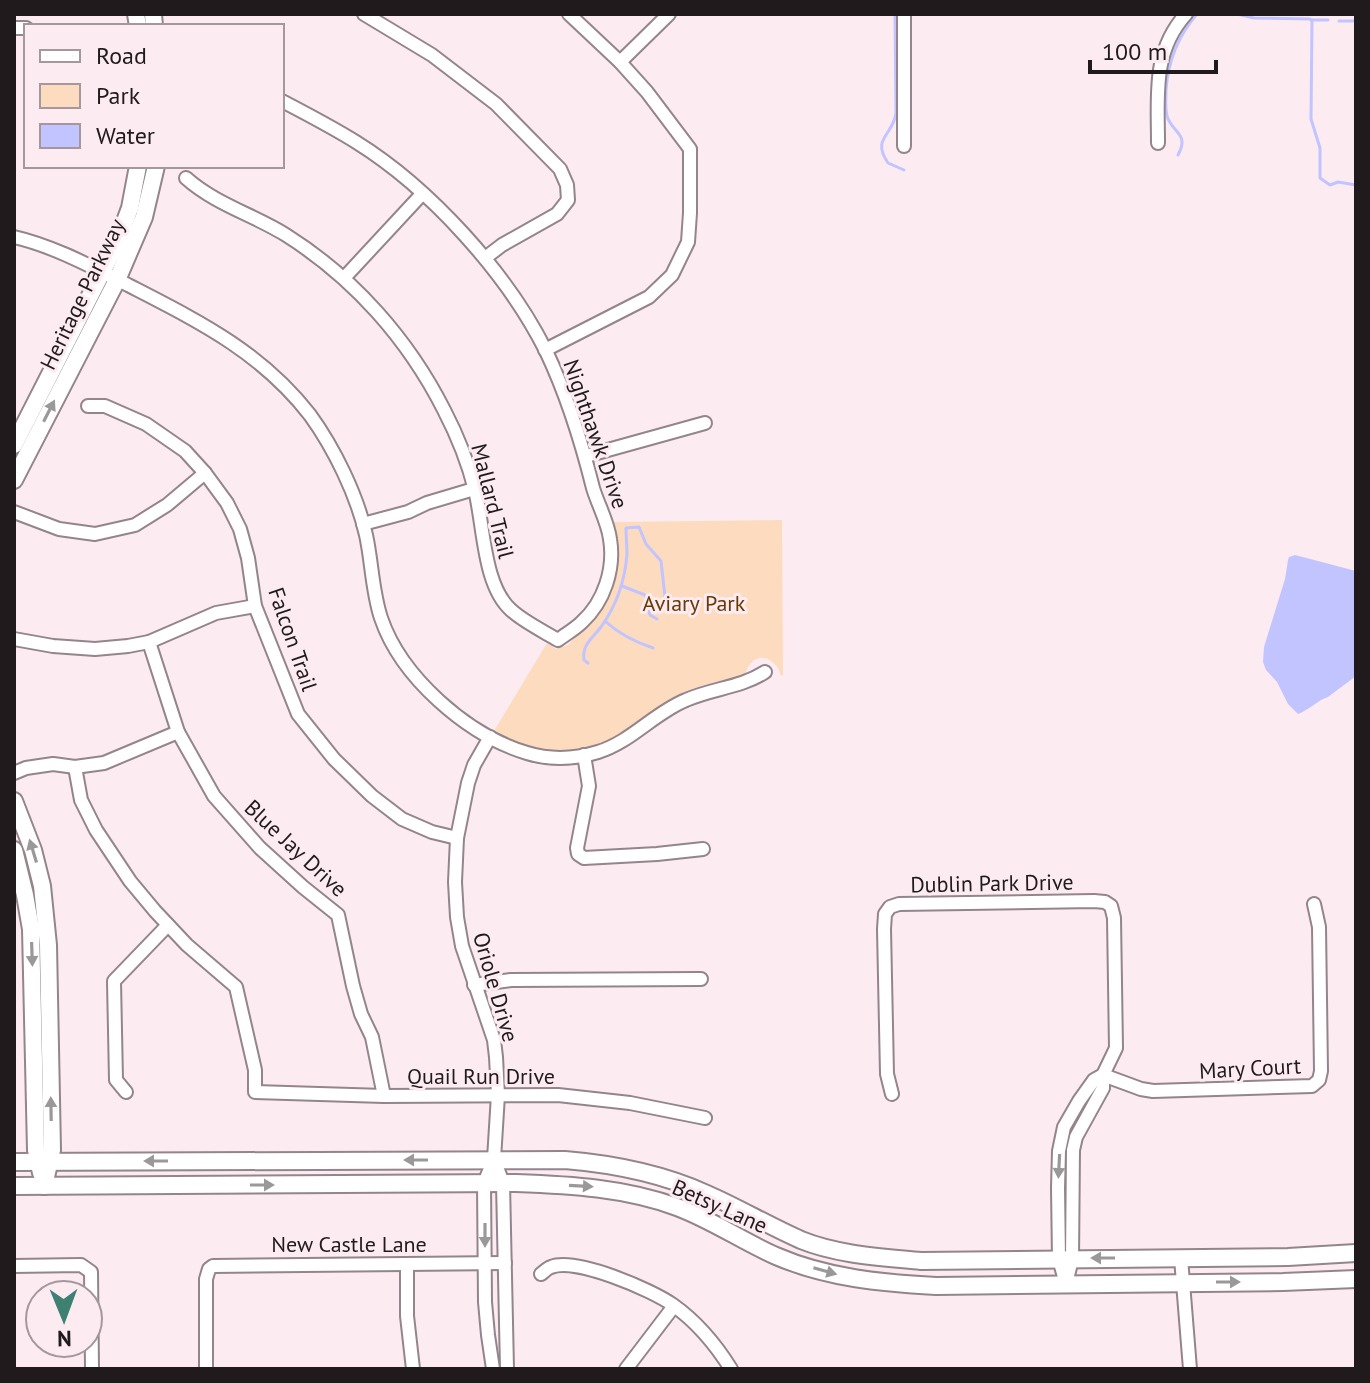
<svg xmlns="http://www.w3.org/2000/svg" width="1370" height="1383" font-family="'PT Sans',sans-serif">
<rect width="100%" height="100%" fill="#fcecf2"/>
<path fill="#fddbbe" d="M782,520L783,675L781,676C778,662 762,650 750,664C747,668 746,672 744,676C724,680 703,684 684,692C659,704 641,723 617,736C578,758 531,754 494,731L547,643L556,649L568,645L605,602L609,594L616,568L611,522Z"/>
<path fill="#c1c4fe" d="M1295,555L1356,571V676L1328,697C1318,700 1309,710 1298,714L1288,704L1277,682L1266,670L1263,662L1264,647L1285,579L1288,560L1289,557Z"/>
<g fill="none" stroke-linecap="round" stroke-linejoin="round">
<g stroke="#c1c4fe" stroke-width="3">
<path d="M895,14L896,113C893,136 871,138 888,163L904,170"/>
<path d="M1237,14L1254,18L1310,19L1312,21L1311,119L1320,148V178L1330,185L1338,182L1356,185"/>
<path d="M1311,20H1328"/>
<path d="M1339,21H1356"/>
<path d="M1178,155C1190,133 1172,133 1167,116C1165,108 1166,98 1166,90C1168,61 1178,36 1197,14"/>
<path d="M622,586L645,595L650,615L657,619"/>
<path d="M605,621C619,634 635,642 653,648"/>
<path d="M588,663L584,660C582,644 592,639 601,627C616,606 625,581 627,554C627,546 626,537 626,528L639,527L646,544L661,561L665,597"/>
</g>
<g stroke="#93858b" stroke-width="16">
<g id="minor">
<path d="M364,14L432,55L496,104L560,169L567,185L568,200L557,214L502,245L485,258"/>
<path d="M14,28H26"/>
<path d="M620,62L669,14"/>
<path d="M1158,143C1158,95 1152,52 1186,14"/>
<path d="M904,146V14"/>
<path d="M186,178C215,204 254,215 286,235C354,278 408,339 444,410C457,435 468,462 475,490C484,526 483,585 511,610C524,622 543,631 558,640C566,634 575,629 582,622C604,602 615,569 610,539C608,522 598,505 593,488C581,440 567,395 546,351C507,273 430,188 356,142C332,127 307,114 282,101"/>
<path d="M14,237C54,246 94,268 130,286C200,322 261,352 310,415C334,448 357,495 366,535C372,562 372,591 381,618C401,677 467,735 527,753C550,760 575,759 598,752C631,742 654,713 686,700C713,688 740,688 765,672"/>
<path d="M344,278L422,194"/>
<path d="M545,350L649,297L672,275L688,242L690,213V149L647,92L620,62L569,14"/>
<path d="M88,406H105L146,424L185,451L205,473L227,503L240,529L248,558L255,606L298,714L334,759L372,796L402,819L432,832L457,838"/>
<path d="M586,456L705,423"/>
<path d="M14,512L59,529L95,534L135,525L167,505L205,473"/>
<path d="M363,524L408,512L427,503L474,489"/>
<path d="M14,639L53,646L95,649L128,646L149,642L216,613L255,606"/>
<path d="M149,642L178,732L214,796L260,848L303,887L338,915L353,986L361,1014L372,1037L384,1096"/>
<path d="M490,737L474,765L468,783L457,838L455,882L457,917L462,946L494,1040L496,1057L498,1095L494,1159L484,1183L485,1302L488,1335L493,1369"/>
<path d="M584,755L589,786L577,848L578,854L584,858L657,854L703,849"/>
<path d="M75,767L81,800L96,830L130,881L155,911L187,945L236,987L255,1070V1092L384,1096L558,1095L630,1103L705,1118"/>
<path d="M14,773L26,768L53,764L75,767L104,763L178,732"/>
<path d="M474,985L511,980L701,979"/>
<path d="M1103,1075L1141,1089L1153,1091L1312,1086L1319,1080L1321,1071L1319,927L1314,904"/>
<path d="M126,1092L116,1080L114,981L168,925"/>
<path d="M892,1094L887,1074L884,929L885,914L890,907L899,904L1094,901L1105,902L1111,906L1114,918L1116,1048L1103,1075V1088L1076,1137L1073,1150L1072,1259L1066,1284L1059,1259L1058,1188L1059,1151L1064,1127L1079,1101L1094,1080L1103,1075"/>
<path d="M494,1159L503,1183L507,1369"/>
<path d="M1181,1258L1190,1369"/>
<path d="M407,1264V1316L413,1369"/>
<path d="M14,1266L81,1265L91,1272L92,1369"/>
<path d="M541,1274C544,1272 547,1268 551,1267C576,1257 652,1290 673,1305C697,1322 716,1345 731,1369"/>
<path d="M206,1369V1279L209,1269L213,1266L505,1263"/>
<path d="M626,1369L674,1306"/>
</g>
</g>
<g stroke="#93858b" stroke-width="20">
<g id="major">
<path d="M136,14L138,26"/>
<path d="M153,14L154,26"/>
<path d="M14,445L117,243L130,208L138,166"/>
<path d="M14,480L117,280L144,217L156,166"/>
<path d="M14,801L33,850L42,886L48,945L52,1150L44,1186"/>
<path d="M14,850L25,895L31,929L36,1150L41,1173"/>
<path d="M14,1162L565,1160C613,1164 663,1174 707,1194C739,1208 769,1226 801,1240C838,1255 881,1257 921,1261L1288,1257L1356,1253"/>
<path d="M14,1186L516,1183C571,1185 625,1188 677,1207C712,1220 742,1241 776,1256C827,1278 881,1283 936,1286L1283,1282L1356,1279"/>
</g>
</g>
<use href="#minor" stroke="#fff" stroke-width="12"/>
<use href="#major" stroke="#fff" stroke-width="16"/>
</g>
<defs><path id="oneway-solid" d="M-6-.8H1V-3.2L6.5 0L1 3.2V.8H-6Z" transform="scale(2)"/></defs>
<g fill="#9b9899">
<use href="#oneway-solid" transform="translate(49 411) rotate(-63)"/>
<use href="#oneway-solid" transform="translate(33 851) rotate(-107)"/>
<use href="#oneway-solid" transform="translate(32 954) rotate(88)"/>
<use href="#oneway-solid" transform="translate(51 1109) rotate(-91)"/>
<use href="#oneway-solid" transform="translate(416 1160) rotate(180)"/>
<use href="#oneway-solid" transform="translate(156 1161) rotate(180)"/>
<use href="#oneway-solid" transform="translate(1059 1166) rotate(93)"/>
<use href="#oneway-solid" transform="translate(262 1185)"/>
<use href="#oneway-solid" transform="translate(581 1186) rotate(3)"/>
<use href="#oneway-solid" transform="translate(485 1235) rotate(90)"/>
<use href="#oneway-solid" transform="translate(1103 1258) rotate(180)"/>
<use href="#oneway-solid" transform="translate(825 1271) rotate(16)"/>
<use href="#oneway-solid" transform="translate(1228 1282)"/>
</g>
<g text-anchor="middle" stroke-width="6" stroke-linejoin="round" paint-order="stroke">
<g font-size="22" fill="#201a1d" stroke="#fcecf2">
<text transform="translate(82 294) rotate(-64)" y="8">Heritage Parkway</text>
<text transform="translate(596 434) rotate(71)" y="8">Nighthawk Drive</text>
<text transform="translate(493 501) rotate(76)" y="8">Mallard Trail</text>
<text transform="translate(293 639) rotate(71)" y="8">Falcon Trail</text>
<text transform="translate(296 848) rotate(43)" y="8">Blue Jay Drive</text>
<text transform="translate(992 883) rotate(-1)" y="8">Dublin Park Drive</text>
<text transform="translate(496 987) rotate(74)" y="8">Oriole Drive</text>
<text transform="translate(1250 1068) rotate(-3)" y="8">Mary Court</text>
<text x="481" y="1084">Quail Run Drive</text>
<text transform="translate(720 1206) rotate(24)" y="8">Betsy Lane</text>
<text x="349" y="1252">New Castle Lane</text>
</g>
<g font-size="22" fill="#683a04" stroke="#fcecf2">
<text x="694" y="611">Aviary Park</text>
</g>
</g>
<rect width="1370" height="1383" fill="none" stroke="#201a1d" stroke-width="32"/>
<rect x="24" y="24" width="260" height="144" fill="#fcecf2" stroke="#a4989d" stroke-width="2"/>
<rect x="40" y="50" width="40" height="12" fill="#ffffff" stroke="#a4989d" stroke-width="2"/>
<text x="96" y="64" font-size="24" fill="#201a1d">Road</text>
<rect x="40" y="84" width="40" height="24" fill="#fddbbe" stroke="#a4989d" stroke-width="2"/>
<text x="96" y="104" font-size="24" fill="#201a1d">Park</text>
<rect x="40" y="124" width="40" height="24" fill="#c1c4fe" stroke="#a4989d" stroke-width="2"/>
<text x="96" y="144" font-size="24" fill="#201a1d">Water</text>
<g transform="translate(64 1319) rotate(179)"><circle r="38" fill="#fcecf2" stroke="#a4989d" stroke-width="2"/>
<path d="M0-6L14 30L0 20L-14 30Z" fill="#3e8172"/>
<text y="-12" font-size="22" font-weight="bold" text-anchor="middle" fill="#201a1d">N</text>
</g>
<path d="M1090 60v12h126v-12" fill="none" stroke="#201a1d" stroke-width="4"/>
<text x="1102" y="60" font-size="24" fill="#201a1d" stroke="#fcecf2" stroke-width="6" paint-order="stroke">100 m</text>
</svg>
